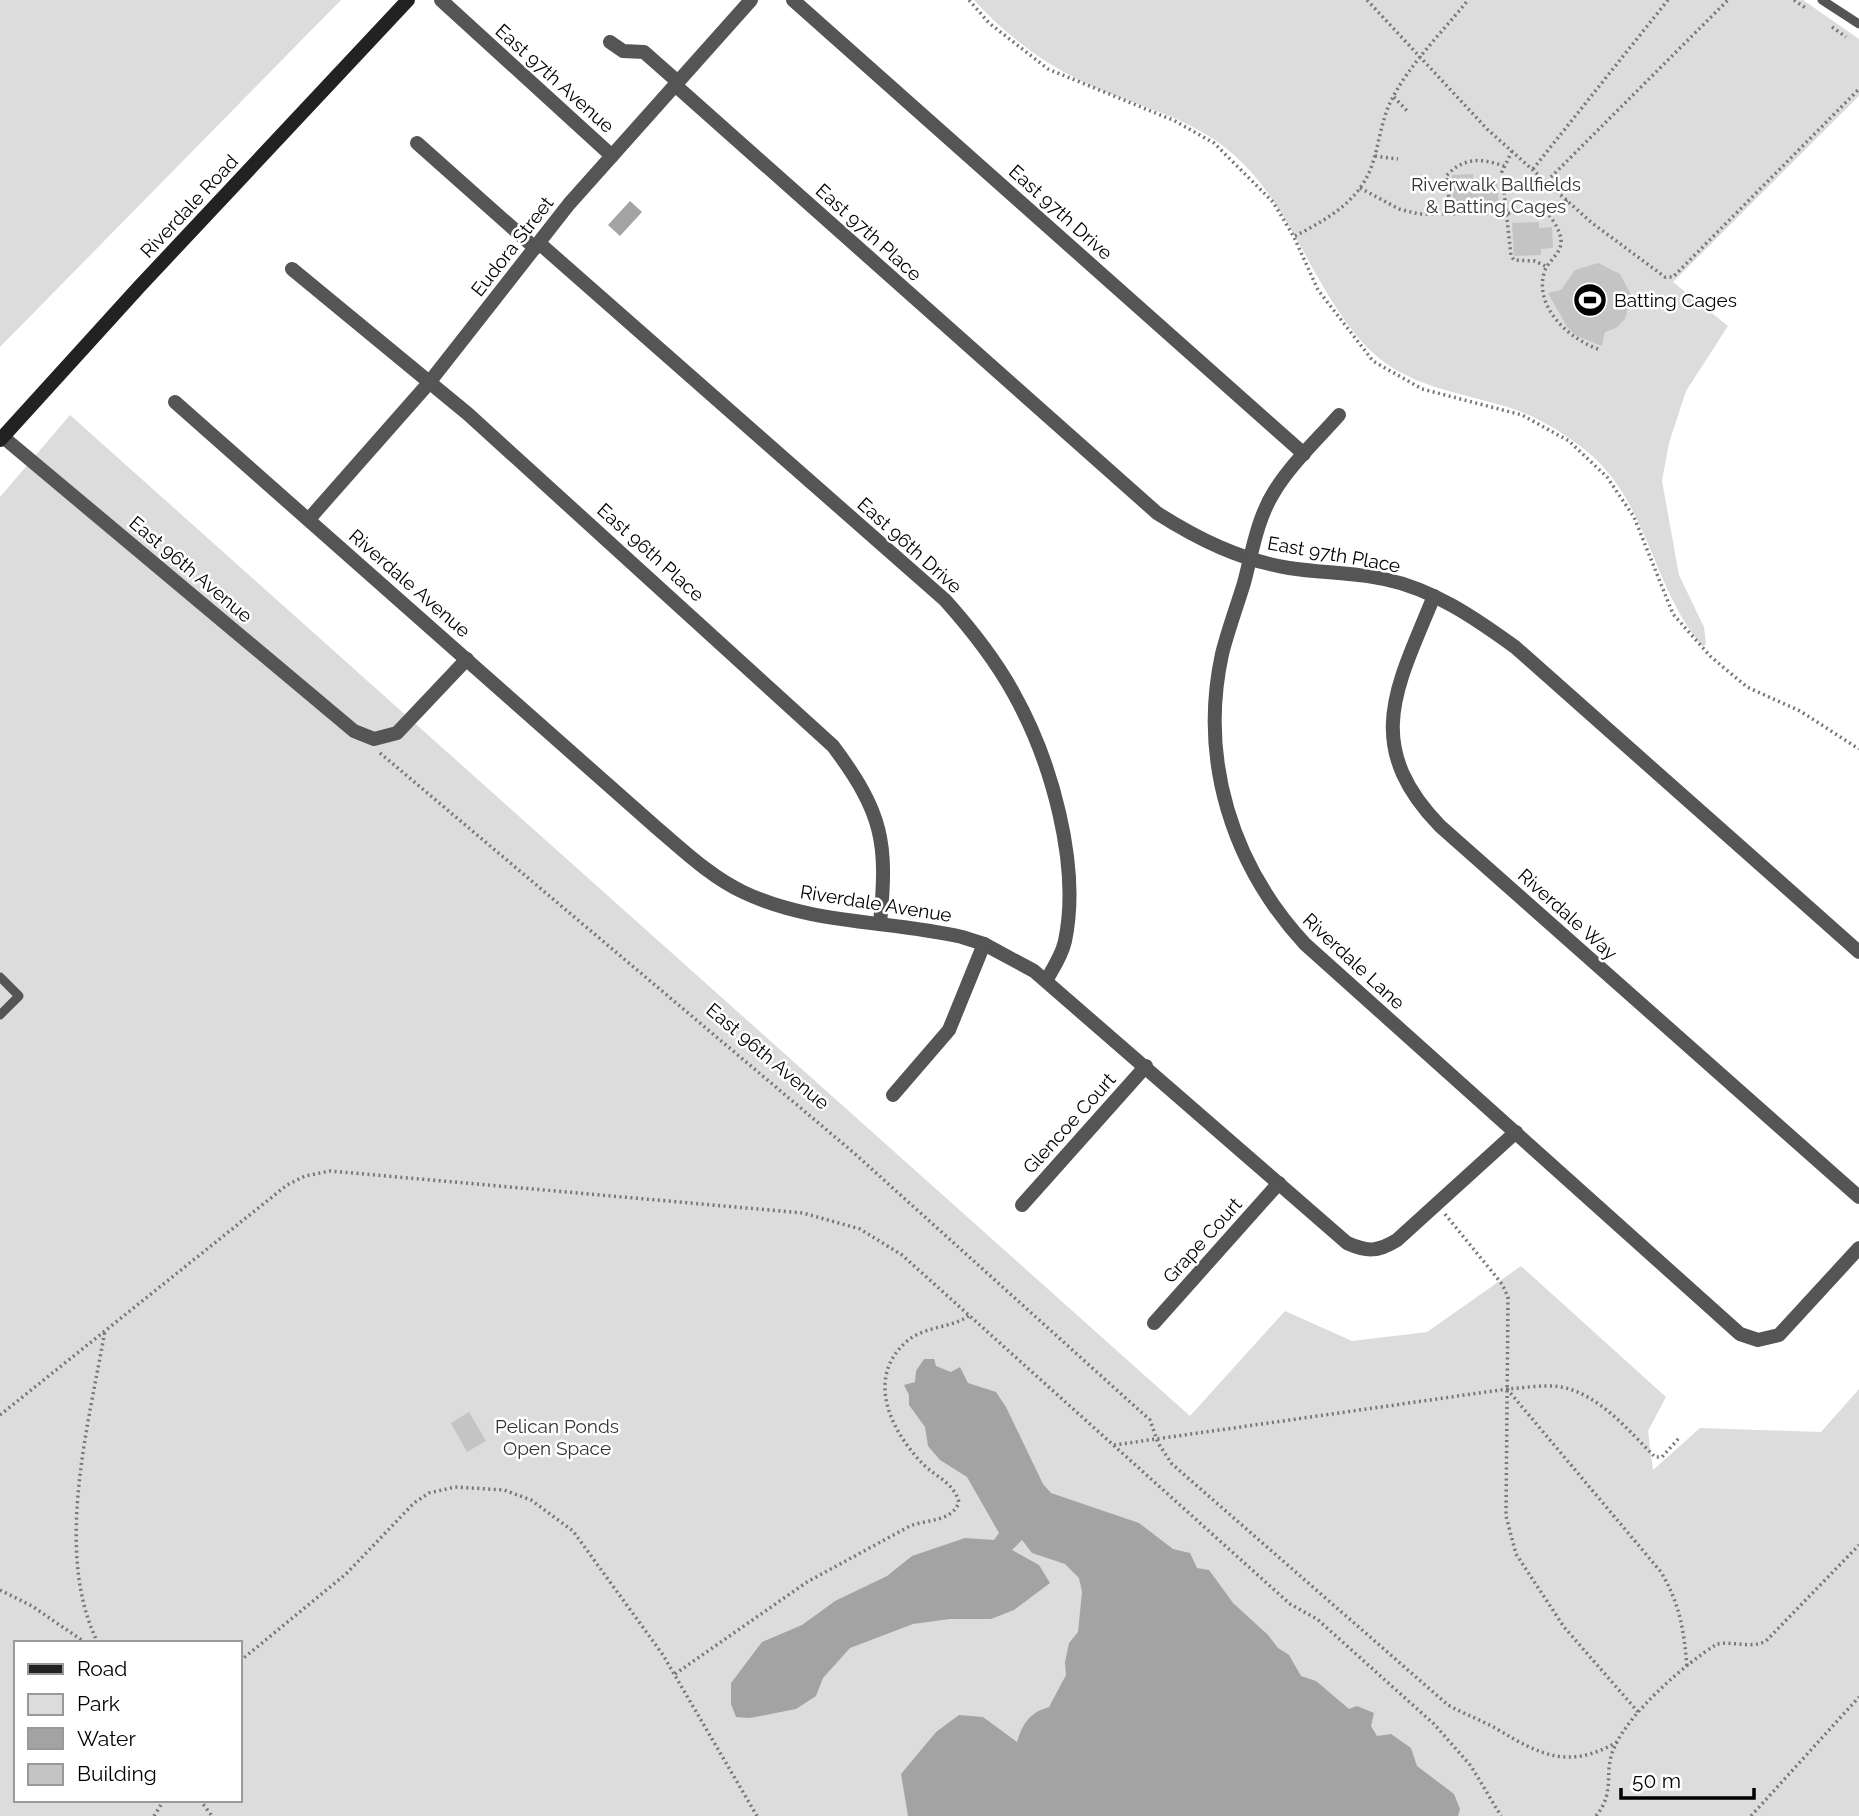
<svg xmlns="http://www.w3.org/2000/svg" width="1859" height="1816" font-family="Raleway,sans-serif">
<rect width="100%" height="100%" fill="#fff"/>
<g fill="#dcdcdc" fill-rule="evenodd">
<path d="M0,0H341L0,347Z"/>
<path d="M974,0H1803L1859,39V96L1673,282L1728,326L1686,391L1669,443L1662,481L1679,575L1704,627L1706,644L1703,647C1651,587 1649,500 1584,449C1563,433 1541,419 1516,410C1461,391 1404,389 1363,343C1307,281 1289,193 1219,143C1183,117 1143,107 1103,91C1054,71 1010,40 974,0Z"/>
<path d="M70,415L1190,1416L1285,1311L1352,1341L1427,1332L1521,1266L1666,1397L1648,1431L1653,1470L1700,1428L1821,1432L1859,1389V1816H0V497ZM16,1643H240V1800H16Z"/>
</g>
<g fill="#a3a3a3">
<path d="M630,201L642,212L620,236L608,225Z"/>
<path d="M924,1359H934L936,1366L951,1372L960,1367L968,1383L996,1392L1006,1407L1043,1484L1051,1493L1139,1523L1173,1549L1190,1553L1197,1568L1209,1570L1233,1603L1268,1635L1278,1648L1289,1655L1301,1676L1316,1681L1349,1709L1357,1706L1374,1713L1371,1726L1377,1736L1391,1734L1411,1748L1417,1766L1454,1794L1460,1809L1458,1816H908L901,1774L936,1732L959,1715L983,1717L1017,1742C1023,1723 1029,1713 1049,1707L1066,1675L1065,1662L1069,1643L1078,1632L1082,1592L1079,1578L1065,1564L1032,1553L1022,1540L1012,1550L1039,1565L1050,1583L1014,1610L991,1619H950L913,1624L850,1648L823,1678L816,1696L796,1709L750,1718L736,1717L731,1704V1683L762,1642L802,1625L835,1601L887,1576L912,1556L965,1538L994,1540L999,1533L967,1477L940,1460L928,1446L925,1427L909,1405V1395L904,1385L915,1382L916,1371Z"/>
</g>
<g fill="#c4c4c4">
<path d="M1473,174V182L1497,180L1499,208L1478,209V201L1453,203L1452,175Z"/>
<path d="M1539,222V228L1552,227L1553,248L1541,249V255L1514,256L1512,223Z"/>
<path d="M1598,263L1620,274L1631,295L1625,319L1616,328L1605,332L1602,346L1577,336L1567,327L1548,293L1561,290L1575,270Z"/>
<path d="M469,1412L486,1441L467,1452L451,1423Z"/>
</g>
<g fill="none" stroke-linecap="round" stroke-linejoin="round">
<g stroke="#777" stroke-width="3.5" stroke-dasharray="2 3.5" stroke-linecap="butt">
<path d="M969,0L989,23L1048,69L1175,121L1214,143L1273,202L1294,237L1318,290L1373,361L1422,389L1522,415L1569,441L1607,477L1634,517L1673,614L1710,656L1747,687L1800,711L1859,749"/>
<path d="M1367,0L1487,129L1592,223L1665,277H1673L1859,89"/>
<path d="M1794,0L1807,9"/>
<path d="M1832,27L1846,37"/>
<path d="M1394,97L1409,113"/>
<path d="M1512,151L1502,172L1511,256L1514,260L1535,261L1547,267"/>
<path d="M1375,156L1398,159"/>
<path d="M1533,169L1668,0"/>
<path d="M1547,181L1728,0"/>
<path d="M1360,188L1399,209L1419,214L1543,213L1568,200"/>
<path d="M1546,211C1552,219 1560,229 1561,240C1562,254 1547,261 1544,273C1534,309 1572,341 1601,350"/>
<path d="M1451,213L1446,176C1464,157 1481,158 1504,166"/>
<path d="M1295,236C1326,220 1360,201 1372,165C1379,145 1381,122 1390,103C1408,65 1442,33 1468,0"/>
<path d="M380,753L854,1153L1150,1420L1158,1443L1172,1464L1448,1705C1464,1714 1481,1720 1497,1729C1540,1755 1569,1770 1617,1742"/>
<path d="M1445,1214L1502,1284L1508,1297L1506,1516L1516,1554L1564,1627L1639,1713"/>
<path d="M1507,1389L1661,1572C1680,1604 1684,1631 1687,1667"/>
<path d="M0,1415L287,1185L305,1176L330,1171L803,1213L860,1229L902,1255L1290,1604L1317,1619L1434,1724L1471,1766L1501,1816"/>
<path d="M1114,1445L1507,1389C1524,1388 1544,1384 1561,1387C1599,1394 1629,1431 1655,1457H1662L1680,1437"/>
<path d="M0,1590L32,1606L86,1643"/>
<path d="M98,1643C53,1553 89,1424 105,1330"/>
<path d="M240,1661L346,1574L414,1503L429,1493L455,1487L504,1490L531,1500L573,1531L663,1655L757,1816"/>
<path d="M675,1674L807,1582L910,1526C928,1519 952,1522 959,1502C953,1482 937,1478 923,1464C891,1431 865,1379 906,1342C925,1325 951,1329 970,1315"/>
<path d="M200,1800L212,1816"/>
<path d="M154,1816L164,1800"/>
<path d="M1596,1816C1617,1790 1602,1772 1615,1746C1630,1712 1686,1663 1717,1644C1735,1641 1751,1649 1766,1641L1859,1545"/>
<path d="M1751,1816L1859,1697"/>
</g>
<g stroke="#555" stroke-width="9">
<path d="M1822,0L1859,24"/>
<path d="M0,977L19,996L0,1015"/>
</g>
<g stroke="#555" stroke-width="14">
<path d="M441,0L612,156"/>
<path d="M793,0L1304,454"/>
<path d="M610,42L623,51L644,52L678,82"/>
<path d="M675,85L1157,513C1198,539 1240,560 1289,568C1320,573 1352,572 1384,579C1433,589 1475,618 1515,647L1859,952"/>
<path d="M417,143L535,248"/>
<path d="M539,243L945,600C971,629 995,659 1014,694C1051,760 1081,865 1065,941C1062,955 1054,967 1047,979"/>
<path d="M292,269L468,414L833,746C883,813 888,842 880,923"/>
<path d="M175,402L658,829C684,851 711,877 743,892C812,925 889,920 962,937L984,944L1034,971L1347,1243C1367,1252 1378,1252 1397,1240L1516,1132"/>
<path d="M1339,415C1317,440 1291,464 1274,492C1257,519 1252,553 1244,583C1237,606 1228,630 1222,654C1199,760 1232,865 1305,944L1740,1334L1758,1340L1779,1335L1859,1248"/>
<path d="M3,437L354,731L374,739L397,733L467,659"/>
<path d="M309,519L428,384L569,204L751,0"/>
<path d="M1434,596C1397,687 1361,744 1440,826L1859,1197"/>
<path d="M893,1095L949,1030L984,944"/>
<path d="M1022,1205L1146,1066"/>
<path d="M1154,1323L1279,1183"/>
</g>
<path stroke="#222" stroke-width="14" d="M0,440L139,287L408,0"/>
</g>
<defs>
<g id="stadium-disc" transform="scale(1.75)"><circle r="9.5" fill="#000" stroke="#fff"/><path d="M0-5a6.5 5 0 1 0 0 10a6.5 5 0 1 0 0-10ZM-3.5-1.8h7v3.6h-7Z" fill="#fff"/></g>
</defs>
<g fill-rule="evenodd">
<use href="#stadium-disc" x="1590" y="300"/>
</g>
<g text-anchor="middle" stroke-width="5" stroke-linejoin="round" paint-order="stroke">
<g font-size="19" fill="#000" stroke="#fff">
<text transform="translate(555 78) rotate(42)" y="7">East 97th Avenue</text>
<text transform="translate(189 206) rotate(-47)" y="7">Riverdale Road</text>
<text transform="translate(1061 212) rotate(42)" y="7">East 97th Drive</text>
<text transform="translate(869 232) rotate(42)" y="7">East 97th Place</text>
<text transform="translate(512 246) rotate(-52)" y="7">Eudora Street</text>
<text transform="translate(910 545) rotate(42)" y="7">East 96th Drive</text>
<text transform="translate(651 552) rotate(42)" y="7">East 96th Place</text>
<text transform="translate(1334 554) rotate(10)" y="7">East 97th Place</text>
<text transform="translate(191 569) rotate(40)" y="7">East 96th Avenue</text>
<text transform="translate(410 583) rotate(41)" y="7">Riverdale Avenue</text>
<text transform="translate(876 903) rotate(9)" y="7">Riverdale Avenue</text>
<text transform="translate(1568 914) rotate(42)" y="7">Riverdale Way</text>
<text transform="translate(1354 961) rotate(43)" y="7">Riverdale Lane</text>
<text transform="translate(768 1056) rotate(40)" y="7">East 96th Avenue</text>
<text transform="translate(1069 1123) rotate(-48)" y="7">Glencoe Court</text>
<text transform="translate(1202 1240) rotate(-48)" y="7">Grape Court</text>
</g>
<g font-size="19" fill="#333" stroke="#fff">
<text x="1496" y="191">Riverwalk Ballfields<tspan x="1496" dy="22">&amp; Batting Cages</tspan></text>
<text x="557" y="1433">Pelican Ponds<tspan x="557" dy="22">Open Space</tspan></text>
</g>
<g font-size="19" fill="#000" stroke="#fff" text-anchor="start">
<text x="1614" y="307">Batting Cages</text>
</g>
</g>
<rect x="14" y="1641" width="228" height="161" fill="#ffffff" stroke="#999999" stroke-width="2"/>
<rect x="28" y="1664" width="35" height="10" fill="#222222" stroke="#999999" stroke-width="2"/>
<text x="77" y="1676" font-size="21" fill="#000000">Road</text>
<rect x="28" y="1694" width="35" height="21" fill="#dcdcdc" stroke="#999999" stroke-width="2"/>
<text x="77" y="1711" font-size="21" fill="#000000">Park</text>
<rect x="28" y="1728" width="35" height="21" fill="#a3a3a3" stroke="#999999" stroke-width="2"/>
<text x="77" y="1746" font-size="21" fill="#000000">Water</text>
<rect x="28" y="1764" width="35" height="21" fill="#c4c4c4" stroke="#999999" stroke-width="2"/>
<text x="77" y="1781" font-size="21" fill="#000000">Building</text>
<path d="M1621 1788v10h133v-10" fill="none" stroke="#000000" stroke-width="3.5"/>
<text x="1632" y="1788" font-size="21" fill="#000000" stroke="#ffffff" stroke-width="5" paint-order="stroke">50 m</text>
</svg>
